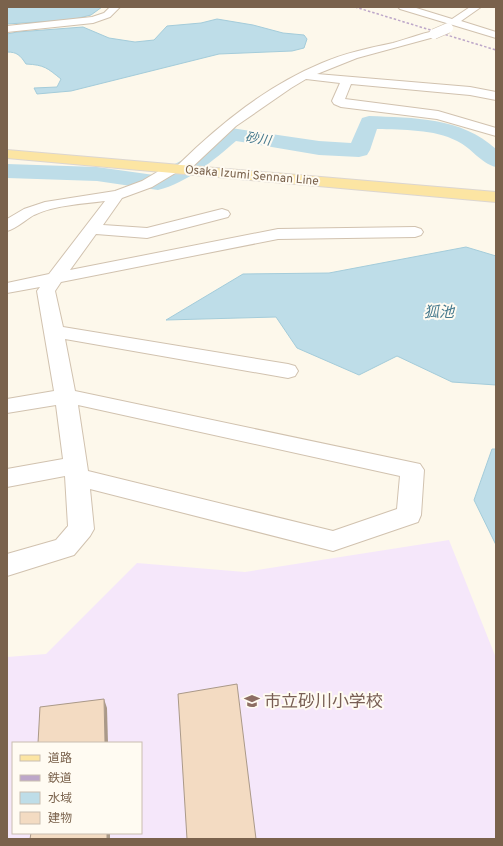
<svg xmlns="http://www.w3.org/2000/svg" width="503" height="846" font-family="Overpass,'Noto Sans JP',sans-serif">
<rect width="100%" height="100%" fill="#fdf8eb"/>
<path fill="#f5e7fa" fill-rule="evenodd" d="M449,540L496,658V839H7V657L46,654L137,563L245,572ZM13,743H141V833H13Z"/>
<g fill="#bedde8" stroke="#a4ccda">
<path d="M7,7H102L91,15L71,20L7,24Z"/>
<path d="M217,19L253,25L283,33L304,35L307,39L304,48L292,51L219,54L71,91L37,94L34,88L57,87L61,79C47,68 45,65 26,64C20,55 17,52 7,52V34L17,32L83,27L109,38L135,42L154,40L167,26L201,23Z"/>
<path d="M466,247L496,256V385L452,382L397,356L359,375L297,348L276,317L166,320L243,274L329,273Z"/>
<path d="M492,449H496V545L474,500Z"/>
</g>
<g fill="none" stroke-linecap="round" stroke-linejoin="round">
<path fill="#bedde8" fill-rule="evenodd" d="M369,116C414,118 461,117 496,149V167C480,163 472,148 457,141C434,129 403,130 377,129L370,150L367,155L359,157L319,155L236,141C214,160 187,183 158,190L97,181L7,178V164L97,167L154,175L192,155L223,129L231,128L319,141L351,143L362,118Z"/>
<g stroke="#d1c2af" stroke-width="2">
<g id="minor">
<path d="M110,7H120L110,17L93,23L7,32V26L92,17L104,13Z"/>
<path d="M398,7H413L452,19L470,7H481L461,21L496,32V38L400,9Z"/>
<path d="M434,31L438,32L439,34L438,36L357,58L317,74L470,87L496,92V100L470,95L351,84L345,99L438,111L496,128V136L437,119L341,107L334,104L332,101L340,83L306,79L291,88L236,126L187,172L182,173L177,172L152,187L122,198L103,225L147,228L222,209L228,211L230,214L228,217L147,238L96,234L70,270L278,229L415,227L421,229L423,232L421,235L415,237L278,239L61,282L55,291L63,327L288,364L295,366L298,371L295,376L288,378L65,339L75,391L420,464L424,470L421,515L418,522L333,551L90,489L94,529L90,536L74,555L7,576V554L56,540L68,526L65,476L7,487V469L63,459L56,405L7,413V399L54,391L37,291L40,287L7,293V283L49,274L105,201C82,204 55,205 34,215C25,220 17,228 7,231V219L24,209L45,202L115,191L142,181L169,165H178C221,123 267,86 322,63C345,53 369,48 393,43C407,39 420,34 434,31ZM78,405L400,476L397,509L333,531L88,471Z"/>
</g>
</g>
<g stroke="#dcd6d0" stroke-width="2">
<path id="major" d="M7,150L496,192V202L7,158Z"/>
</g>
<use href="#minor" fill="#fff" fill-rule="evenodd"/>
<use href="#major" fill="#fce5a3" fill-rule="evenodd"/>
<path stroke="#bda7c9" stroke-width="1.5" stroke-dasharray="2.5 2" stroke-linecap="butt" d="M355,7L496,50"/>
<g stroke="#d1c2af" stroke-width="11" stroke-linecap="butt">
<path id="minor-bridge" d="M434,34L448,28"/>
</g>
<use href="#minor-bridge" stroke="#fff" stroke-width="10"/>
</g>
<g fill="#a98">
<path d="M104,699L107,708L108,743H105Z"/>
<rect x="107" y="833" width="3" height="6"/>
</g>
<g fill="#f3dbc2" stroke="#a98">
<path d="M237,684L256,839H187L178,694Z"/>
<path d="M104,699L105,743H38L40,707Z"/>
<path d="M31,833H107V839H30Z"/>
</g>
<defs>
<g id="school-bare" transform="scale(1.2)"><path d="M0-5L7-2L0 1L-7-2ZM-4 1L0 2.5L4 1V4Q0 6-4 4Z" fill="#8d6e63" stroke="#fffbf2" stroke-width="2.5" paint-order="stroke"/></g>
</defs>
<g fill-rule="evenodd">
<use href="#school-bare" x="252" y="701"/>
</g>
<g text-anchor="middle" stroke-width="4" stroke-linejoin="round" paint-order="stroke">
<g font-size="12" fill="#7a624c" stroke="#fffbf2">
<text transform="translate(252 175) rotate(5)" y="4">Osaka Izumi Sennan Line</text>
</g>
<g font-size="13" font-style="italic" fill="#45798d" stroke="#fffbf2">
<text transform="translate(258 138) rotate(9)" y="5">砂川</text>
</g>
<g font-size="15" font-style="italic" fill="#45798d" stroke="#fffbf2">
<text x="439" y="317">狐池</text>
</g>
<g font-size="17" fill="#785e54" stroke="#fffbf2" text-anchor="start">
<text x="264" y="707">市立砂川小学校</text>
</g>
</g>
<rect width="503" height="846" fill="none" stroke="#7a624c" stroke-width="16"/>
<rect x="12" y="742" width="130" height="92" fill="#fffbf2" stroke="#cabeb0"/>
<rect x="20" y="755" width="20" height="6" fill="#fce5a3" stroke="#cabeb0"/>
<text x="48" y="762" font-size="12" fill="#7a624c">道路</text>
<rect x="20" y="775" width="20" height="6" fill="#bda7c9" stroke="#cabeb0"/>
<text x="48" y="782" font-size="12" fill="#7a624c">鉄道</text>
<rect x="20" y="792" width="20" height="12" fill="#bedde8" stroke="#cabeb0"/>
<text x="48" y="802" font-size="12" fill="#7a624c">水域</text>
<rect x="20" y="812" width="20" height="12" fill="#f3dbc2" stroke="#cabeb0"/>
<text x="48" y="822" font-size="12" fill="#7a624c">建物</text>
</svg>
